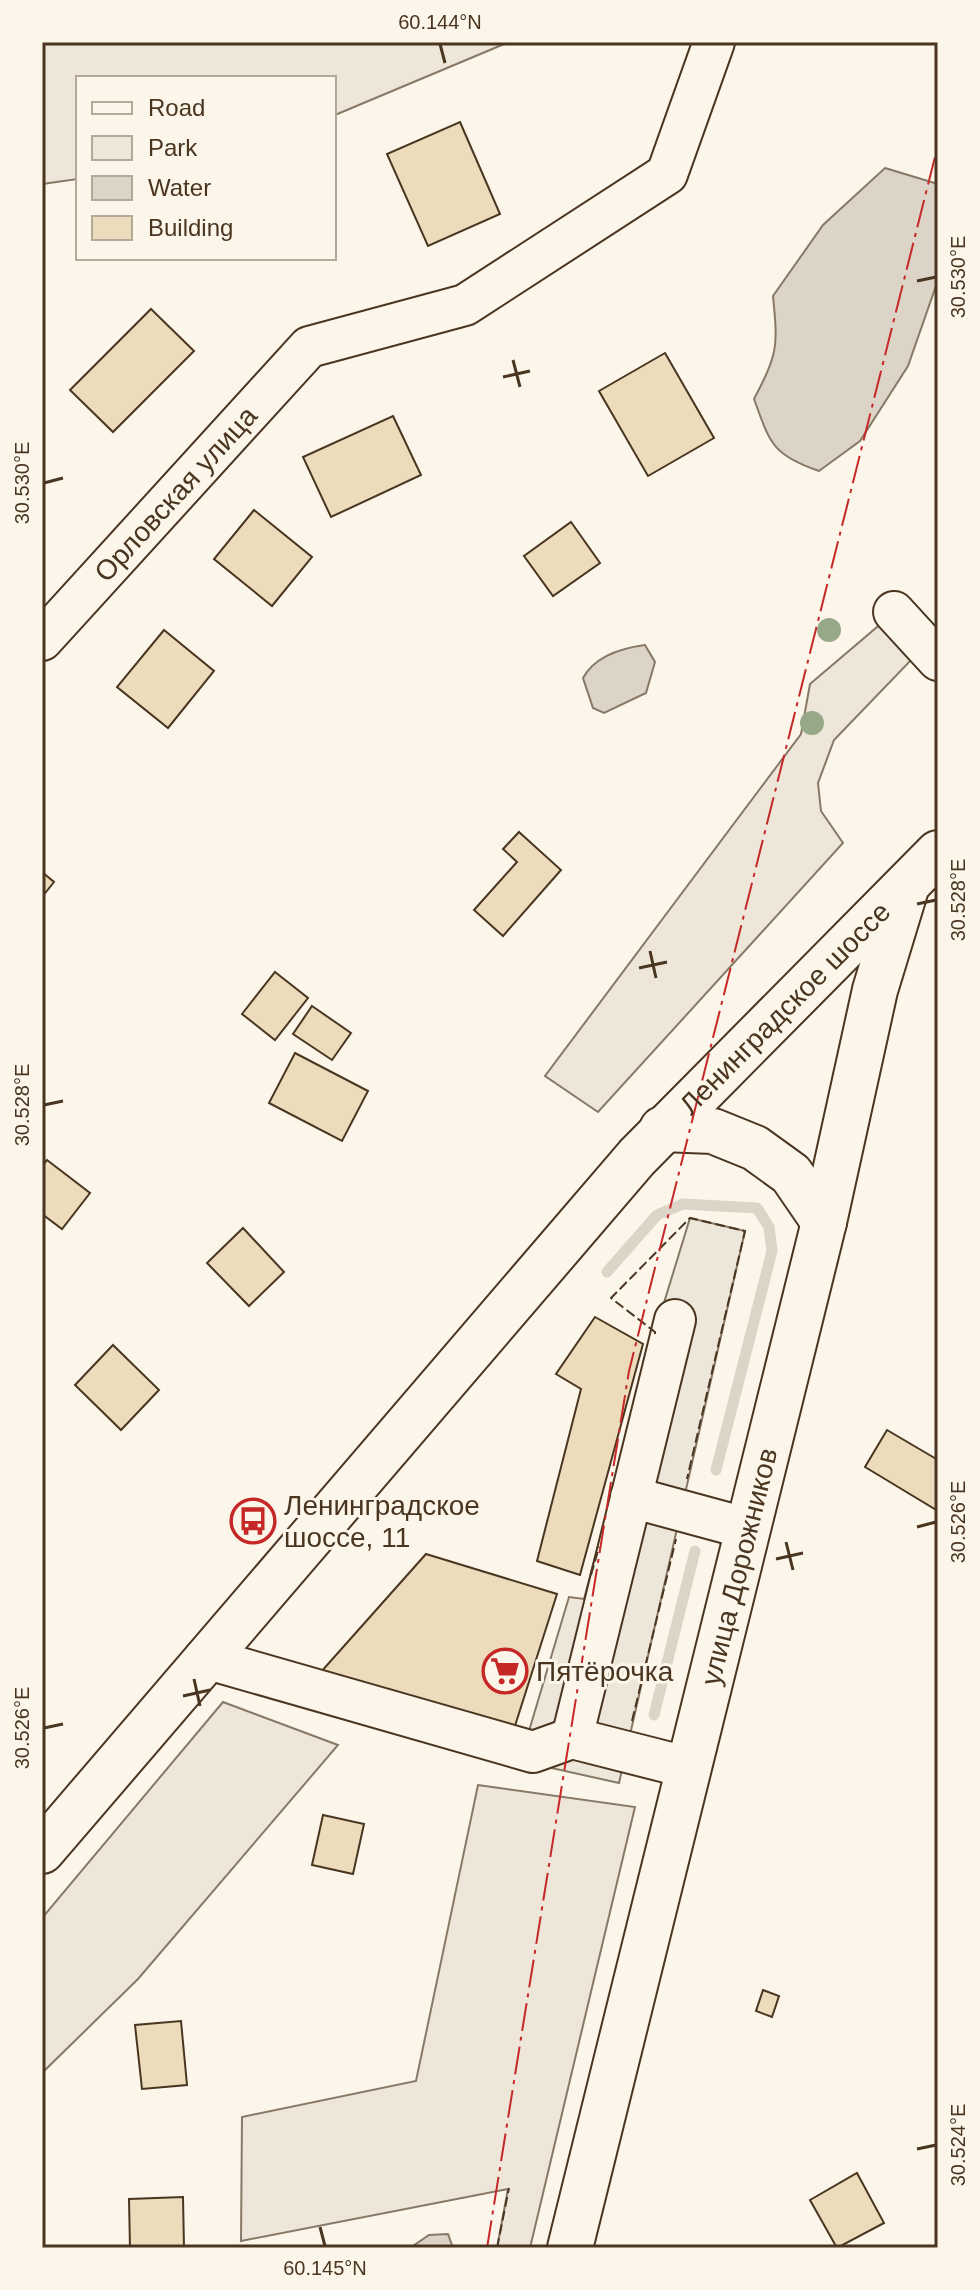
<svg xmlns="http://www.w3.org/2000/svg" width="980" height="2290" font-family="Arial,sans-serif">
<rect width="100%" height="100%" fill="#fbf6e9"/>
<g fill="#ede6d9" stroke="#887966" stroke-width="2">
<path d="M42,42H509L335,115L334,126V78H78V179L42,184Z"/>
<path d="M883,622L914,657L834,740L818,783L821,811L843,843L598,1112L545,1076L801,734L810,684Z"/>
<path d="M223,1702L338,1745L138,1979L42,2073V1918Z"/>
<path d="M478,1785L635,1807L530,2248H497L508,2189L241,2241L242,2117L416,2081Z"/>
</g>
<path fill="#ede7d9" stroke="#887966" stroke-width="2" d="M690,1218L745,1231L619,1783L520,1761L569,1597L584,1599L655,1332Z"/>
<g fill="#dcd4c6" stroke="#887966" stroke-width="2">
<path d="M885,168L938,184V280L908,366L860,441L819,471C772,455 770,443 754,399C778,353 778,347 773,296L823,225Z"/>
<path d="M645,645L655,662L646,693L604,713L593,708L583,678C595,656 622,648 645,645Z"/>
<path d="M448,2234L453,2248H410L429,2235Z"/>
</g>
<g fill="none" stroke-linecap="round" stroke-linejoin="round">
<g stroke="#dcd4c6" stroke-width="11">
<path d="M607,1272L657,1215L683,1204L757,1208L769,1227L772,1251L716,1470"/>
<path d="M654,1715L695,1551"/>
</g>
</g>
<g fill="#ecdcbc" stroke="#4a3520" stroke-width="2">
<path d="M460,122L500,214L428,246L387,154Z"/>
<path d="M151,309L194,351L113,432L70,390Z"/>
<path d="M665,353L714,438L648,476L599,391Z"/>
<path d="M393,416L421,475L331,517L303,457Z"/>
<path d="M254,510L312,557L272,606L214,559Z"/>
<path d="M571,522L600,563L553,596L524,556Z"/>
<path d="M164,630L214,671L168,728L117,687Z"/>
<path d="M519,832L561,870L503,936L474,910L517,862L503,849Z"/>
<path d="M42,872L54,882L42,897Z"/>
<path d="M275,972L308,998L275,1040L242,1014Z"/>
<path d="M312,1006L351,1033L332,1060L293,1034Z"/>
<path d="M295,1053L368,1091L342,1141L269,1103Z"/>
<path d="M47,1160L90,1193L62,1229L42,1214V1166Z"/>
<path d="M243,1228L284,1272L249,1306L207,1263Z"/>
<path d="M595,1317L643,1344L580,1575L537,1561L581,1389L556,1374Z"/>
<path d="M113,1345L159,1390L121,1430L75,1385Z"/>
<path d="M887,1430L938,1460V1511L865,1467Z"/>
<path d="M426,1554L557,1594L513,1732L320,1673Z"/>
<path d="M323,1815L364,1824L353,1874L312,1865Z"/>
<path d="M763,1990L779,1996L772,2017L756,2011Z"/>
<path d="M181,2021L187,2085L142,2089L135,2025Z"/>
<path d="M857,2173L884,2223L837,2248L810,2200Z"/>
<path d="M183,2197L184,2248H130L129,2199Z"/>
</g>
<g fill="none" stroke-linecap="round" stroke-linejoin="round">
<g stroke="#4a3520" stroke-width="44">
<g id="minor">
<path d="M894,612L938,660"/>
<path id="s1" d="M42,640L309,347L465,305L667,174L714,42"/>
<path d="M675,1320L572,1738L690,1768"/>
<path d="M631,1497L749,1529"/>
<path d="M205,1658L533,1752L572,1738"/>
</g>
</g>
<g stroke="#4a3520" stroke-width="48">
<g id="major">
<path d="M662,1129L713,1131L755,1148L791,1174L824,1222"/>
<path id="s2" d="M42,1851L637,1157L938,853"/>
<path id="s3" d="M570,2248L824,1222L875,990L907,885"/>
</g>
</g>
<use href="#minor" stroke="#fbf6e9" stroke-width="40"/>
<use href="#major" stroke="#fbf6e9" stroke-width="44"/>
<g stroke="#4a3520" stroke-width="2" stroke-dasharray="10 4" stroke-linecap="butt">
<path d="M655,1334V1332L611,1298L690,1218L745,1231L687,1479"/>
<path d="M591,1575L599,1547"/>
<path d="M632,1721L676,1539"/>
<path d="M497,2248L509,2188"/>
</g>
<path stroke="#c62828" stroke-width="2" stroke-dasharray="28 6 4 6" stroke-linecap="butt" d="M487,2248L629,1371L938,145"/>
</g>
<g fill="#96a887">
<circle cx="829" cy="630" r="12"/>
<circle cx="812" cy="723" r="12"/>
</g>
<path fill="none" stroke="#4a3520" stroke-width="3" d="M440,44L445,63M917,281L936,277M513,360L520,387M503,377L530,371M44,483L63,478M917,904L936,900M650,951L656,978M639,968L667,962M44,1105L63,1101M917,1527L936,1522M786,1542L793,1570M776,1559L803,1553M194,1679L200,1706M183,1696L210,1690M44,1728L63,1724M917,2149L936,2145M320,2227L325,2246"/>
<defs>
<g id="bus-ring" transform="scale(2.3)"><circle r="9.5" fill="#fbf6e9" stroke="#c62828" stroke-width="1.5"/><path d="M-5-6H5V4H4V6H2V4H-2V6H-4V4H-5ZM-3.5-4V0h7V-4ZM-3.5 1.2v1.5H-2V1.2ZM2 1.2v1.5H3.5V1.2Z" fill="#c62828"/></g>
<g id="supermarket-ring" transform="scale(2.3)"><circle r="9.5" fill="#fbf6e9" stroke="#c62828" stroke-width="1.5"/><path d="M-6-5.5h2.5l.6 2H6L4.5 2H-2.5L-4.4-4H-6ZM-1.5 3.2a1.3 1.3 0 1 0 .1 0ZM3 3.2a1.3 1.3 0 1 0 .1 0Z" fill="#c62828"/></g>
</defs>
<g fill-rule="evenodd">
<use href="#bus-ring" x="253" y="1521"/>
<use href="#supermarket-ring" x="505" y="1671"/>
</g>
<g text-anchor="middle" stroke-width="6" stroke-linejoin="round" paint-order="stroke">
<g font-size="28" fill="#4a3520" stroke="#fbf6e9">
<text dy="10" stroke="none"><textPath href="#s1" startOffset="198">Орловская улица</textPath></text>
<text dy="10" stroke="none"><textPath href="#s2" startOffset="1124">Ленинградское шоссе</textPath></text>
<text dy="10" stroke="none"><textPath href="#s3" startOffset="702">улица Дорожников</textPath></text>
</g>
<g font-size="28" fill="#4a3520" stroke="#fbf6e9" text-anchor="start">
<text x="284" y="1515">Ленинградское<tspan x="284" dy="32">шоссе, 11</tspan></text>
<text x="536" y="1681">Пятёрочка</text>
</g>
</g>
<rect width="980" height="2290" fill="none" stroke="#fbf6e9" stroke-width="88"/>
<rect x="76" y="76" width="260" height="184" fill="#fbf6e9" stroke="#b4a999" stroke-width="2"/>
<rect x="92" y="102" width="40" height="12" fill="#fbf6e9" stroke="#b4a999" stroke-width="2"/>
<text x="148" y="116" font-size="24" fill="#4a3520">Road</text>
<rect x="92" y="136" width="40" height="24" fill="#ede6d9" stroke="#b4a999" stroke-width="2"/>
<text x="148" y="156" font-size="24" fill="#4a3520">Park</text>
<rect x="92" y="176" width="40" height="24" fill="#dcd4c6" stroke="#b4a999" stroke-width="2"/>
<text x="148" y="196" font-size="24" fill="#4a3520">Water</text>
<rect x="92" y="216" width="40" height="24" fill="#ecdcbc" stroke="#b4a999" stroke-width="2"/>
<text x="148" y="236" font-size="24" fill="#4a3520">Building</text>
<rect x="44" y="44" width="892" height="2202" fill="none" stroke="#4a3520" stroke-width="3"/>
<g font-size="20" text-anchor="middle" fill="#4a3520">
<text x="440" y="29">60.144°N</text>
<text transform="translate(958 277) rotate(-90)" y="7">30.530°E</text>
<text transform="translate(22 483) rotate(-90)" y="7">30.530°E</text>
<text transform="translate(958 900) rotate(-90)" y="7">30.528°E</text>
<text transform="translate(22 1105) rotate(-90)" y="7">30.528°E</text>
<text transform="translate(958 1522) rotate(-90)" y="7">30.526°E</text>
<text transform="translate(22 1728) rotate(-90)" y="7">30.526°E</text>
<text transform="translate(958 2145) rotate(-90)" y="7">30.524°E</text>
<text x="325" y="2275">60.145°N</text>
</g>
</svg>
